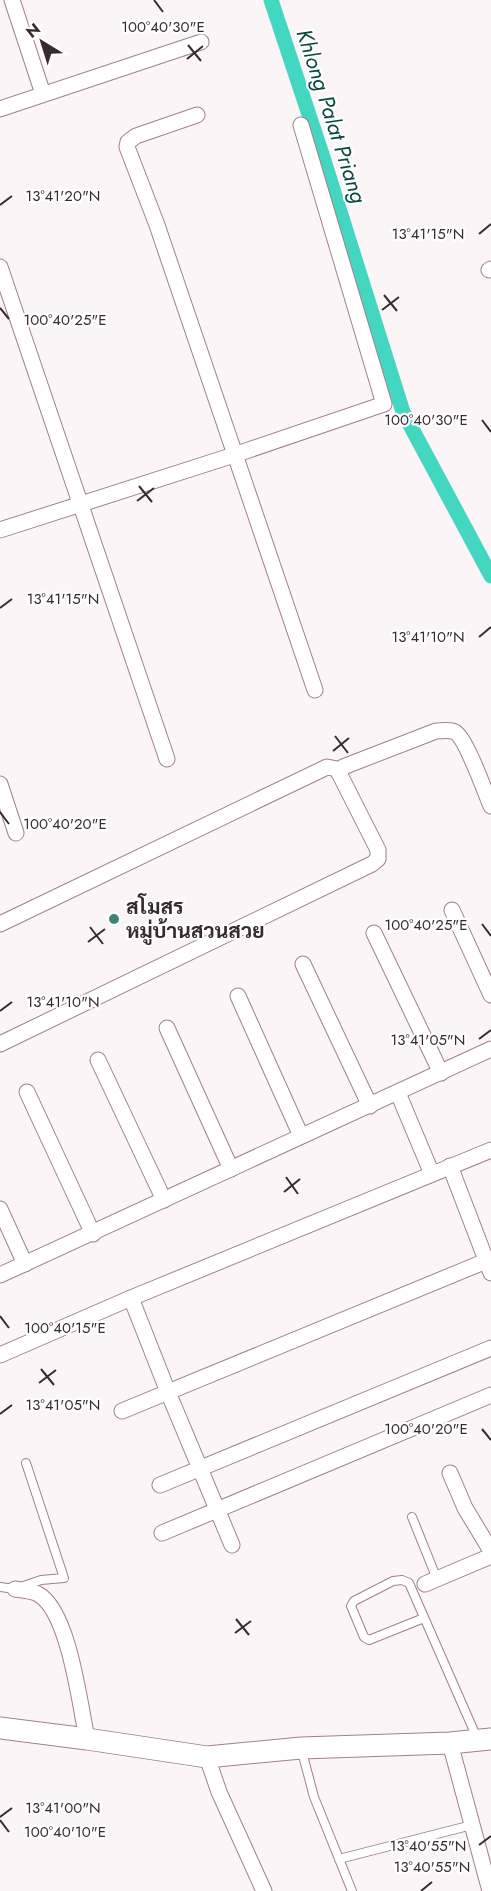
<svg xmlns="http://www.w3.org/2000/svg" width="491" height="1891" font-family="Jost,Sarabun,sans-serif">
<rect width="100%" height="100%" fill="#fcf5f7"/>
<g fill="none" stroke-linecap="round" stroke-linejoin="round">
<path stroke="#43d7c1" stroke-width="15" d="M271,0L322,154L403,412L491,576"/>
<g stroke="#a0818a" stroke-width="10">
<g id="lane">
<path d="M412,1517L437,1579"/>
<path d="M0,1587L15,1589L41,1580L64,1578L26,1463"/>
<path d="M424,1618L369,1640L364,1637L351,1606L354,1601L393,1581L402,1580L409,1583L477,1738"/>
<path d="M301,1748L314,1797L352,1891"/>
<path d="M339,1859L472,1825"/>
</g>
</g>
<g stroke="#a0818a" stroke-width="17">
<g id="street">
<path d="M12,0L43,94"/>
<path d="M0,109L201,42"/>
<path d="M197,115L136,136L128,142L127,147L157,225L315,690"/>
<path d="M0,267L167,759"/>
<path d="M489,270L491,269"/>
<path d="M0,530L234,455L384,404L301,125"/>
<path d="M339,773L343,767L436,731C442,731 449,729 455,732C466,738 485,792 491,806"/>
<path d="M0,784L16,833"/>
<path d="M452,910L491,995"/>
<path d="M0,924L327,767L337,769L378,850V859L372,864L0,1044"/>
<path d="M374,933L441,1073"/>
<path d="M303,964L370,1106"/>
<path d="M238,996L301,1136"/>
<path d="M167,1028L231,1169"/>
<path d="M98,1060L164,1200"/>
<path d="M27,1092L93,1234"/>
<path d="M398,1093L432,1174"/>
<path d="M450,1166L491,1273"/>
<path d="M0,1209L25,1264"/>
<path d="M0,1275L491,1049"/>
<path d="M131,1298L168,1392L232,1545"/>
<path d="M0,1355L131,1298L491,1150"/>
<path d="M122,1411L491,1259"/>
<path d="M450,1473L465,1508L491,1551"/>
<path d="M160,1485L491,1348"/>
<path d="M162,1533L491,1395"/>
<path d="M425,1584L491,1556"/>
<path d="M15,1589C22,1590 32,1591 38,1594C69,1611 80,1705 87,1739"/>
<path d="M450,1743L490,1891"/>
<path d="M207,1757L219,1792L264,1891"/>
</g>
</g>
<g stroke="#a0818a" stroke-width="23">
<path id="secondary" d="M0,1728L87,1739L207,1757L301,1748L450,1743L491,1739"/>
</g>
<use href="#lane" stroke="#fff" stroke-width="8"/>
<use href="#street" stroke="#fff" stroke-width="15"/>
<use href="#secondary" stroke="#fff" stroke-width="21"/>
</g>
<path fill="none" stroke="#382b2f" stroke-width="2" d="M154,0L163,12M188,45L201,61M187,59L203,46M0,205L12,196M479,234L491,224M384,295L397,311M0,308L9,319M382,310L399,297M482,420L491,432M139,486L152,502M137,501L154,488M0,608L12,599M479,637L491,627M335,736L348,753M333,751L349,738M0,812L9,824M482,924L491,936M90,927L103,944M88,942L105,929M0,1011L12,1002M479,1039L491,1030M286,1177L298,1194M284,1192L300,1179M0,1316L9,1328M41,1369L54,1385M39,1383L56,1370M0,1414L12,1405M482,1429L491,1440M236,1619L249,1635M235,1633L251,1621M0,1817L12,1808M0,1820L9,1832M479,1845L491,1836M421,1891L432,1882"/>
<circle fill="#3f8377" stroke="#fff" stroke-width="2" cx="114" cy="919" r="6"/>
<g text-anchor="middle" stroke-width="4.5" stroke-linejoin="round" paint-order="stroke">
<g font-size="21" font-weight="bold" fill="#382b2f" stroke="#fff" text-anchor="start">
<text x="126" y="914">สโมสร<tspan x="126" dy="24">หมู่บ้านสวนสวย</tspan></text>
</g>
<g font-size="22" font-style="italic" fill="#074940" stroke="#fff">
<text transform="translate(332 116) rotate(72)" y="8">Khlong Palat Priang</text>
</g>
</g>
<g font-size="15" text-anchor="middle" fill="#382b2f" stroke="#fff" stroke-width="4.5" stroke-linejoin="round" paint-order="stroke">
<text x="163" y="32">100°40'30"E</text>
<text x="63" y="201">13°41'20"N</text>
<text x="428" y="239">13°41'15"N</text>
<text x="65" y="325">100°40'25"E</text>
<text x="426" y="425">100°40'30"E</text>
<text x="63" y="604">13°41'15"N</text>
<text x="428" y="642">13°41'10"N</text>
<text x="65" y="829">100°40'20"E</text>
<text x="426" y="930">100°40'25"E</text>
<text x="63" y="1007">13°41'10"N</text>
<text x="428" y="1045">13°41'05"N</text>
<text x="65" y="1333">100°40'15"E</text>
<text x="63" y="1410">13°41'05"N</text>
<text x="426" y="1434">100°40'20"E</text>
<text x="63" y="1813">13°41'00"N</text>
<text x="65" y="1837">100°40'10"E</text>
<text x="428" y="1851">13°40'55"N</text>
<text x="432" y="1872">13°40'55"N</text>
</g>
<g transform="translate(42 42) rotate(322)" stroke="#ffffff" stroke-width="4.5" paint-order="stroke">
<path d="M0-4.5L10 22L0 15L-10 22Z" fill="#382b2f"/>
<text y="-9" font-size="16" font-weight="bold" text-anchor="middle" fill="#382b2f">N</text>
</g>
</svg>
